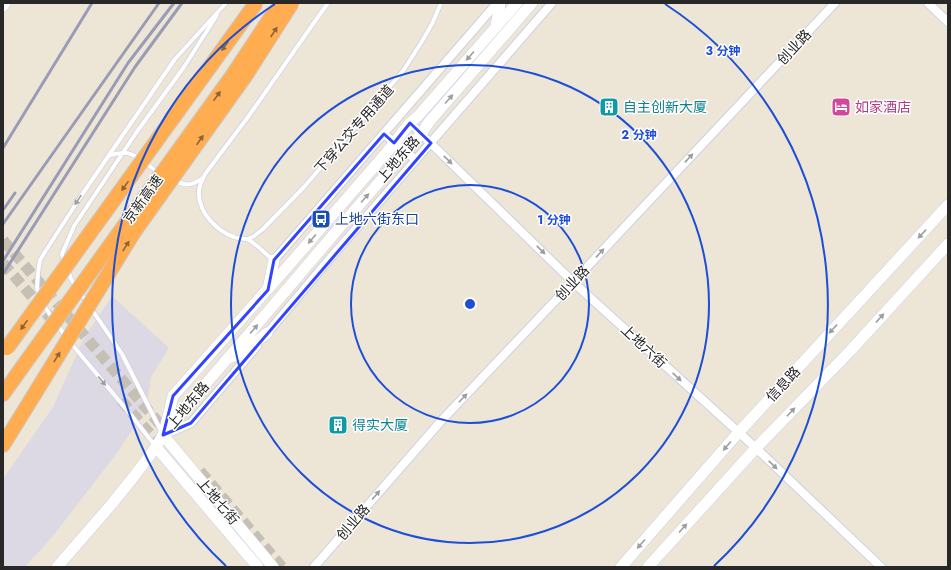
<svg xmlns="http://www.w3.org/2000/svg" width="951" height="570" font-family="Jost,'Noto Sans SC',sans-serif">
<rect width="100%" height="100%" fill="#ede6d7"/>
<path fill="#ddd9e4" d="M112,296L169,348L151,377L147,407L117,453L53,536L25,567H3V479L53,407L84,338Z"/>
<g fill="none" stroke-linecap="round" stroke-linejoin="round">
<g stroke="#c6c0b4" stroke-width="11" stroke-dasharray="11 5.5" stroke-linecap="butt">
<path d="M3,240L170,436"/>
<path d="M3,263L59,328"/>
<path d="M121,400L163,449"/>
<path d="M200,471L282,567"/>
</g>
<g stroke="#cdcfe3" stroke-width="5.5">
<g id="lane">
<path d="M108,156C113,154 118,153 124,153C135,152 150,167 160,174"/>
<path d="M174,181C188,186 191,186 203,178"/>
<path d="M248,239L254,236L263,229L304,187L347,137L403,71L421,43L432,24L441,3"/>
<path d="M273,260C266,254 257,245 249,240C245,238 239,239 234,237C217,231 199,213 199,194C198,187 202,181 205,174L248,117L313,24L328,3"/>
<path d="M65,263L62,254L74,226L136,133L184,67L217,15"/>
<path d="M68,270L71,279L76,287"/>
<path d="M80,292L122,354L162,433"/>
<path d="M40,296L37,288L38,273L40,260L52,241L81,196L175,59L226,3"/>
<path d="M43,303L45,307L53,319"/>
<path d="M57,324L66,337"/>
<path d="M70,342L131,415L156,447"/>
</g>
</g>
<g stroke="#cdcfe3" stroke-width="10">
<g id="street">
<path d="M928,3L948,22"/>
<path d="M410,123L573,282L756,448L881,567"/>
<path d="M384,134L416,160"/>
<path d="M274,260L497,3"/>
<path d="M264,337L326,263L552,3"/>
<path d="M164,435L191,423L257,346"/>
<path d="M314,567L441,421L573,282L835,3"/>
</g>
</g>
<g stroke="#cdcfe3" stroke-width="12">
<g id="secondary">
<path d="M3,6L5,3"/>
<path d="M496,26L500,3"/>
<path d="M268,289L274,260"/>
<path d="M228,358L241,354L267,333"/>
<path d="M164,433L173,396L289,265L387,152L410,123L419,115L517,3"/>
<path d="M163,435L273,567"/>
<path d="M156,447L258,567"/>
<path d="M57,567L111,505L135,475L156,447L163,435L185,408L228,358L254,328L340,227L421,134L429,122L532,3"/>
<path d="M621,567L738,433L948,205"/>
<path d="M648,567L756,448L851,350L948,244"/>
</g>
</g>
<g stroke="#cbcbcb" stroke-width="16">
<g id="highway">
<path d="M3,394L23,366"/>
<path d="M3,445L37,390"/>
</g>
</g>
<use href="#lane" stroke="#fff" stroke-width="4"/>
<use href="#street" stroke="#fff" stroke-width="8"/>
<use href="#secondary" stroke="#fff" stroke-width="11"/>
<use href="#highway" stroke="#ffad50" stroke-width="14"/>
<g stroke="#9a9bb5" stroke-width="3">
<path d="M3,148L92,3"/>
<path d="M3,210L15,193"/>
<path d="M3,224L159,3"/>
<path d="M3,261L128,63L174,3"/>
<path d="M3,274L135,67L182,3"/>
</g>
<g stroke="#cbcbcb" stroke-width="16" stroke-linecap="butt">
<g id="highway-bridge">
<path d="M7,348L256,3"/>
<path d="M23,366L232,76L271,17L283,3"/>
<path d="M37,390L134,232L246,75L292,3"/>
</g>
</g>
<use href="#highway-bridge" stroke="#ffad50" stroke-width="14"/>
</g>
<defs><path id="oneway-solid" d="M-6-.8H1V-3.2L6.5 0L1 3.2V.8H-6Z"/></defs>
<g fill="#89643a">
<use href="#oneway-solid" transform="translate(274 32) rotate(-57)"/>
<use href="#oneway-solid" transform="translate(225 46) rotate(126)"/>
<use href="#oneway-solid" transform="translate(217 96) rotate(-54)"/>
<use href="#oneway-solid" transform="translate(200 140) rotate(-55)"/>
<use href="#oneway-solid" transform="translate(125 186) rotate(126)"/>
<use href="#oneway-solid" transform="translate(126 246) rotate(-58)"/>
<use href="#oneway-solid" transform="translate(24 325) rotate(126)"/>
<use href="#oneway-solid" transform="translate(57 357) rotate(-58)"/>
</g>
<g fill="#9e9e9e">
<use href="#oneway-solid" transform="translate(470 56) rotate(131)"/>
<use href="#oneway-solid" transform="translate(449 99) rotate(-49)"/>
<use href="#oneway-solid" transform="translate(689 158) rotate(-47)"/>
<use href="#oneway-solid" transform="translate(448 160) rotate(44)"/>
<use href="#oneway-solid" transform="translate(365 198) rotate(-49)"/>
<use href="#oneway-solid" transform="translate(78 200) rotate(123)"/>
<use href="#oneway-solid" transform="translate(922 234) rotate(133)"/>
<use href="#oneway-solid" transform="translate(312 239) rotate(131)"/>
<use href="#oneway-solid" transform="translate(541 250) rotate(44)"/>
<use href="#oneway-solid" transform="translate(600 253) rotate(-47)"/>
<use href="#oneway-solid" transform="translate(880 318) rotate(-47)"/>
<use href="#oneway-solid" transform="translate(254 329) rotate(-49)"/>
<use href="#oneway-solid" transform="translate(833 329) rotate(133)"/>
<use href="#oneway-solid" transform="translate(677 377) rotate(43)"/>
<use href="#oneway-solid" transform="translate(102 381) rotate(50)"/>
<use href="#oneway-solid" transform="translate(463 398) rotate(-46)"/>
<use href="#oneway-solid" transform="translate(791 412) rotate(-46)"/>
<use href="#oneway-solid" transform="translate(727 446) rotate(131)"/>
<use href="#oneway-solid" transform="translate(773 465) rotate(44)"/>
<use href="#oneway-solid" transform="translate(376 495) rotate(-49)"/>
<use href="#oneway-solid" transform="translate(683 528) rotate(-48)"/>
<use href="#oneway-solid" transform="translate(641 544) rotate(131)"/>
</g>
<path fill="none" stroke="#3244ff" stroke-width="3" stroke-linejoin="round" d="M410,123L431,143L191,423L163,435L173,396L268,290L274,260L384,134L394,143Z"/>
<g fill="none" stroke="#1d4ed8" stroke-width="2">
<circle cx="470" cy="304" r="119"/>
<circle cx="470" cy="304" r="239"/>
<path d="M226 566A358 358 0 0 1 275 4M665 4A358 358 0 0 1 714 566"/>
</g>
<defs>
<g id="building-square" transform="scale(1)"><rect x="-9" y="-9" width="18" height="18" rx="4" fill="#0f9aa8" stroke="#fff"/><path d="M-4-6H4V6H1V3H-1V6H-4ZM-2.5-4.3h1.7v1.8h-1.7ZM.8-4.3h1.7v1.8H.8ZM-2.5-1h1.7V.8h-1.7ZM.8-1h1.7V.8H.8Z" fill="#fff"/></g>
<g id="hotel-square" transform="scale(1)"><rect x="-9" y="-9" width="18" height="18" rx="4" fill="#d1479c" stroke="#fff"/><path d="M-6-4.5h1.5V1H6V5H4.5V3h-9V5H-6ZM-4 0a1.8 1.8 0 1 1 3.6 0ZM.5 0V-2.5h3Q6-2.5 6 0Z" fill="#fff"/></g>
<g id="bus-square" transform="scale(1)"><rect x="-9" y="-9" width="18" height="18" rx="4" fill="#1a4fb4" stroke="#fff"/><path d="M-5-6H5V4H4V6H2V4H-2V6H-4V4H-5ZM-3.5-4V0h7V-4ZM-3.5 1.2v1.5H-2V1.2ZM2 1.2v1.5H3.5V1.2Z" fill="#fff"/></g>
</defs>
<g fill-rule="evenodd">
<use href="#building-square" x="609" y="107"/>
<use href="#hotel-square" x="841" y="107"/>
<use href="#bus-square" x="321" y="219"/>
<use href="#building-square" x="338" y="425"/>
</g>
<g text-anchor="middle" stroke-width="3" stroke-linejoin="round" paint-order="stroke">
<g font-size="14" fill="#282828" stroke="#fff">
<text transform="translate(794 47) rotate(-47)" y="5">创业路</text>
<text transform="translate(354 129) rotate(-49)" y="5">下穿公交专用通道</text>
<text transform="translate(398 159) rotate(-49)" y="5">上地东路</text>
<text transform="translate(143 199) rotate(-54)" y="5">京新高速</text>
<text transform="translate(572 283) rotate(-47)" y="5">创业路</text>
<text transform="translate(644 346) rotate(43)" y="5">上地六街</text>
<text transform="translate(783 384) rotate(-47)" y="5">信息路</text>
<text transform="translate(188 405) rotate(-50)" y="5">上地东路</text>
<text transform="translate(218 501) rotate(50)" y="5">上地七街</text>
<text transform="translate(353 522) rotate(-49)" y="5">创业路</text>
</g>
<g font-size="14" fill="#0d838f" stroke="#fff" text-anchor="start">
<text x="623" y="112">自主创新大厦</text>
<text x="352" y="430">得实大厦</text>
</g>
<g font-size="14" fill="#b23c85" stroke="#fff" text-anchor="start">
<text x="855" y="112">如家酒店</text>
</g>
<g font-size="14" fill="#164399" stroke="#fff" text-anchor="start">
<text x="335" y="224">上地六街东口</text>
</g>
</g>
<circle cx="470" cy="304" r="6" fill="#1d4ed8" stroke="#fff" stroke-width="2"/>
<g font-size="12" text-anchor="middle" font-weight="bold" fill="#1d4ed8" stroke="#fff" stroke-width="3" stroke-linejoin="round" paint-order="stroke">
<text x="723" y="55">3 分钟</text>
<text x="639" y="139">2 分钟</text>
<text x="554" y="224">1 分钟</text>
</g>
<rect width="951" height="570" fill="none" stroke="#282828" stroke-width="8"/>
</svg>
